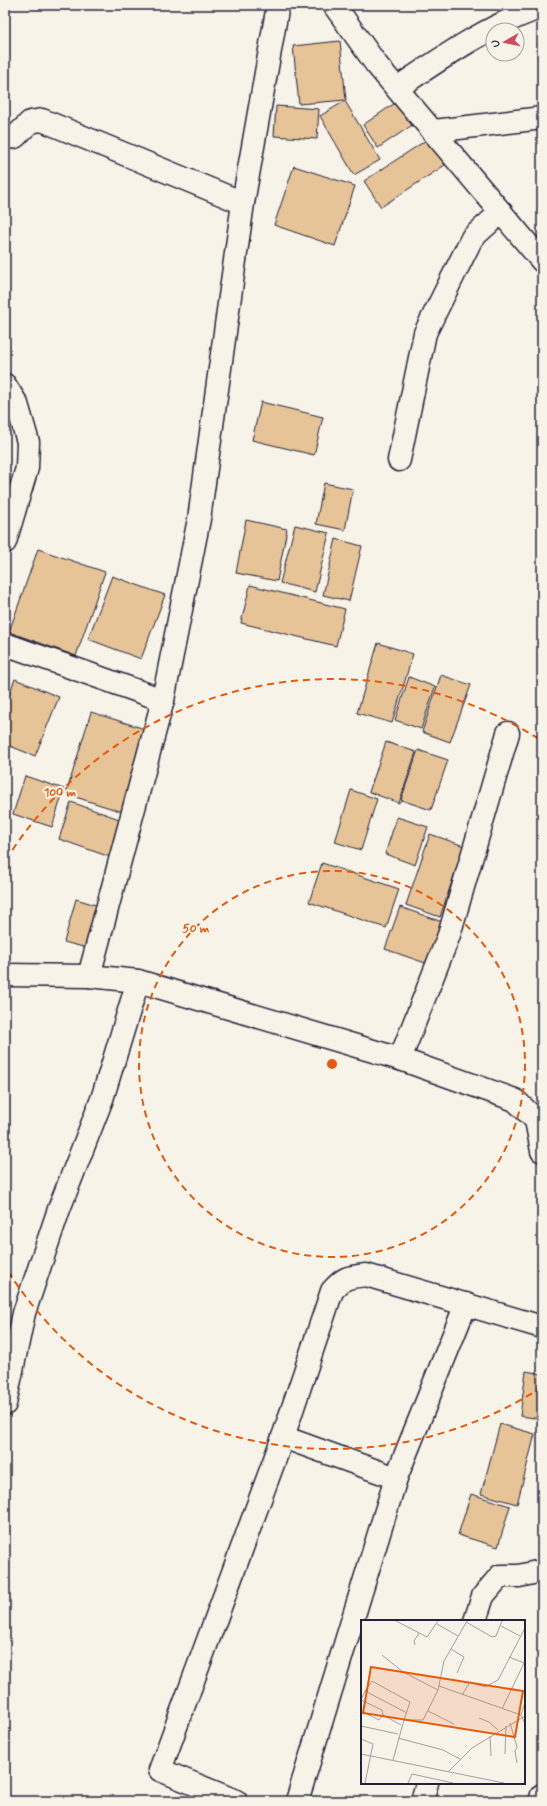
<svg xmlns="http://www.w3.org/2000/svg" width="547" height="1806" font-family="Mynerve,sans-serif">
<rect width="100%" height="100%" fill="#f7f3e8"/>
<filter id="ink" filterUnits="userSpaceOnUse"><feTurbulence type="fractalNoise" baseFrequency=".025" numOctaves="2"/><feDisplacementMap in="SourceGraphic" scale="8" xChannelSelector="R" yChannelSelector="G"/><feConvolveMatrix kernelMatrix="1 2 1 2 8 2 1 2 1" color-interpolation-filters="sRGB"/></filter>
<g filter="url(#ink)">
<g fill="#e7c498" stroke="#22223b">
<path d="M340,41L346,100L299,104L293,46Z"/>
<path d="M345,101L380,160L354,175L320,116Z"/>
<path d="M398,101L414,124L378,148L363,125Z"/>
<path d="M276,106L319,109L317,139L274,136Z"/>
<path d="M428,139L445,165L381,207L364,181Z"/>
<path d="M294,166L355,186L335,246L274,225Z"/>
<path d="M261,402L323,417L314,455L252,440Z"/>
<path d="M324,483L353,489L345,530L316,524Z"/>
<path d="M246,520L287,529L277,581L236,573Z"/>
<path d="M295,525L329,533L315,592L280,583Z"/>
<path d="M336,539L362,546L349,601L323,595Z"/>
<path d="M38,549L105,572L76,656L9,632Z"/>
<path d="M112,576L165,595L141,659L88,639Z"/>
<path d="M250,585L345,609L336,646L241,623Z"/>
<path d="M378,643L413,654L392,723L357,713Z"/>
<path d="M441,675L471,685L450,742L422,732Z"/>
<path d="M409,677L435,687L421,729L395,720Z"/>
<path d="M15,679L59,697L35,756L5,744V705Z"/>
<path d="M91,712L148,730L123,812L66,794Z"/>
<path d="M386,742L416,752L399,803L369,792Z"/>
<path d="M418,750L448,760L431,810L401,800Z"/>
<path d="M25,776L64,789L52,827L13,814Z"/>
<path d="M351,790L377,799L361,850L335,842Z"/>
<path d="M71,802L122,820L110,857L59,839Z"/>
<path d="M397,817L428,827L415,865L385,854Z"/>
<path d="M430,834L464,846L440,917L406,905Z"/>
<path d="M322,863L399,889L386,928L309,902Z"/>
<path d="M76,899L99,906L87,948L64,942Z"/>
<path d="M400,907L445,923L431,965L385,949Z"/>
<path d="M526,1371L542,1374V1419L520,1416Z"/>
<path d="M500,1424L535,1434L517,1504L481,1494Z"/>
<path d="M471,1494L510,1506L498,1547L458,1535Z"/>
</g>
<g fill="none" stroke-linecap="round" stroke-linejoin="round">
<g stroke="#22223b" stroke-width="25">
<g id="street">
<path d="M334,5L376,64L542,261"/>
<path d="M397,88C445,56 487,26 542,7"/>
<path d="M434,131L542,118"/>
<path d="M5,138L15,137L30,122L42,120L243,203"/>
<path d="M5,385L17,404L28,442L27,468L5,542"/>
<path d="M399,460L425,333L472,238L501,212"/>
<path d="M5,644L163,700"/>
<path d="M5,975L89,976L138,981L400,1059L515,1100L536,1120L542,1151"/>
<path d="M89,976L163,700L199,519L243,203L278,5"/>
<path d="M400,1059L449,935L508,733"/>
<path d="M5,1404L24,1313L59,1209L102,1099L138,981"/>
<path d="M283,1437L396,1478"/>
<path d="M475,1621L483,1596L500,1576H519L537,1572L542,1574"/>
<path d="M236,1801L160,1770L283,1437L332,1291C344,1277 348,1277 366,1275L542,1327"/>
<path d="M297,1801L396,1478L466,1304"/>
<path d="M422,1801L427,1783"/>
<path d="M540,1801L542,1795"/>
</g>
</g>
<use href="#street" stroke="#f7f3e8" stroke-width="22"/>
</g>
</g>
<g fill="none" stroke="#e8590c" stroke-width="2" stroke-dasharray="7 5">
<circle cx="332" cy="1064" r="193"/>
<path d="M542 1387A385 385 0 0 1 6 1268M6 860A385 385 0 0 1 542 741"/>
</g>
<g transform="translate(361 1620)">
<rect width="164" height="164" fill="#f7f3e8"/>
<path fill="none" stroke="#a29fa3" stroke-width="1" d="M35,1L66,17L77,1M105,2L131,17L135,16L141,1M76,4L97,16M140,6L159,16M54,25L53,21L58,13M90,29L103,37L96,53M21,35L42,52L77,70M78,66L160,95M4,71L11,61L49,82L43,100M101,75L109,62L124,67L137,60L164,8M0,80L4,71L46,93M0,80L21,90L22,95L18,100L0,91M164,82L160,95L164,104M141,89L163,43L148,37M67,91L93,104M22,95L40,105M118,98L128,102L137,110M149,103L156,127L154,131L156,143M0,106L37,114M129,116L130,136M37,118L82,130L99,139M0,119L12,124L4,163M0,134L143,163M144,134L145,106M32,140L43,100H62L77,70L83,41L106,1M87,152L111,128L164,96M47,163L51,154L92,163"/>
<path fill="#e8590c" fill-opacity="0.15" stroke="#e8590c" stroke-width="2" d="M10,47L162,71L154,117L2,93Z"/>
<rect width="164" height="164" fill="none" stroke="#22223b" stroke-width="2"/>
</g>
<circle cx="332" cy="1064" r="6" fill="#e8590c" stroke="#f7f3e8" stroke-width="2"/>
<g font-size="12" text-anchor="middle" font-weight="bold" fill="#e8590c" stroke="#f7f3e8" stroke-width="4" stroke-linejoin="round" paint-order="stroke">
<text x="60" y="796">100 m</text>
<text x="196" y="932">50 m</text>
</g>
<rect width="547" height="1806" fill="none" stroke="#f7f3e8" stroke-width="20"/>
<rect x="10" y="10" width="527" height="1786" fill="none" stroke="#22223b" stroke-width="1.5" filter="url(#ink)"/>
<g transform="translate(505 42) rotate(261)"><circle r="19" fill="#f7f3e8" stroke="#a29fa3"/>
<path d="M0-3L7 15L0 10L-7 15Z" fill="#d1495b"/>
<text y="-6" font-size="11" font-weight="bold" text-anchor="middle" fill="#22223b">U</text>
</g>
</svg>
